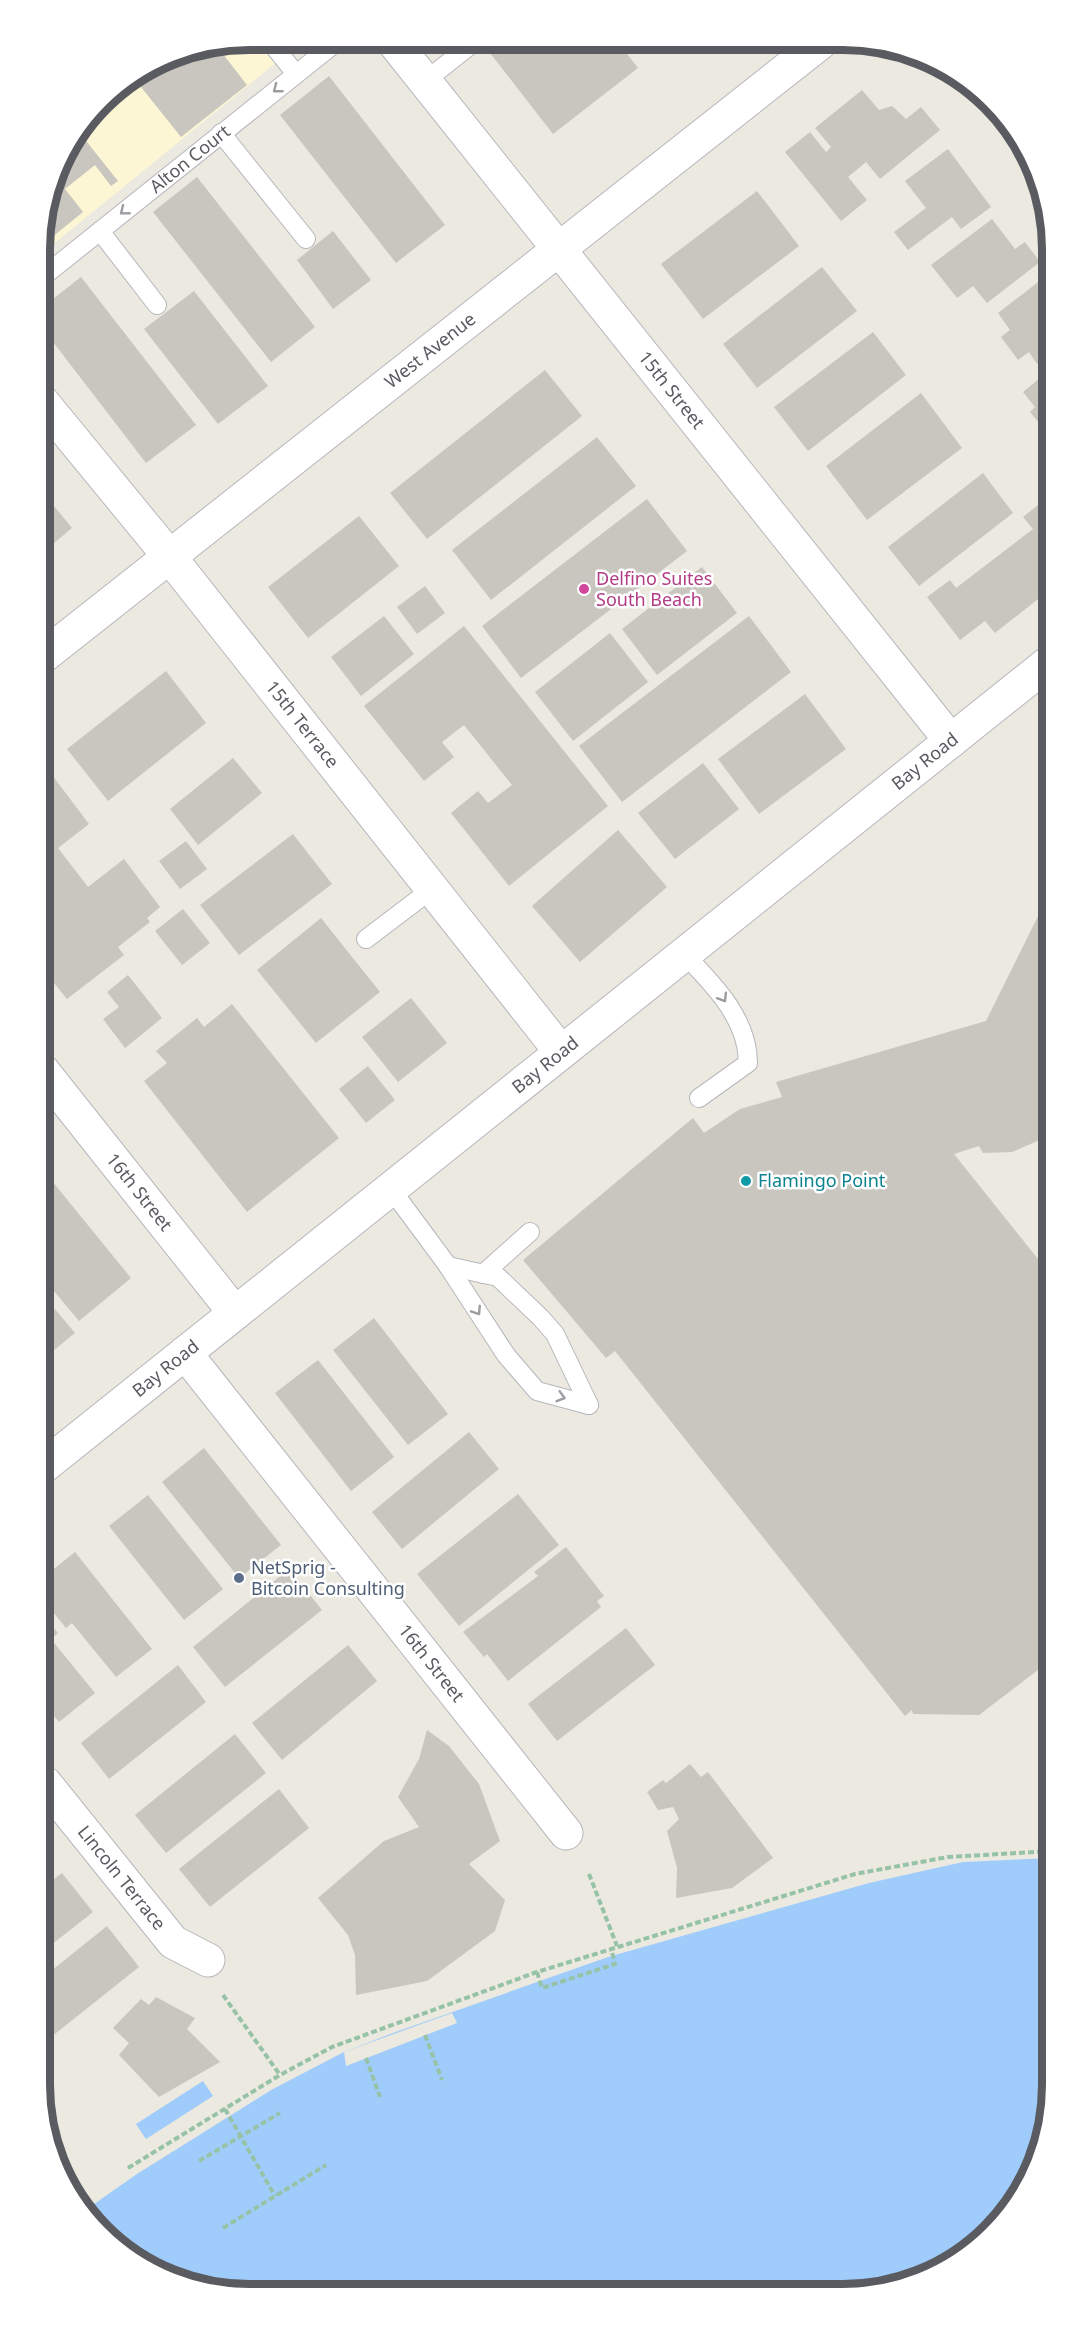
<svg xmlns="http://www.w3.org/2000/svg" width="1092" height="2334" font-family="'Noto Sans',sans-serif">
<rect width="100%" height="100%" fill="#ebe9e0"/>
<path fill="#fcf6d4" d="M248,39H305L40,255L39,234L61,155L110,91L168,55Z"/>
<g fill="#a0ccfb">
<path d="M1052,1858L1053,2100L1037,2166L1001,2224L960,2260L898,2288L208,2291L110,2243L84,2211L137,2174L271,2090L344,2052L393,2033L608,1957L869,1883L963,1862Z"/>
<path d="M203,2081L213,2096L146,2139L136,2124Z"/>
</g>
<path fill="#ebe9e0" d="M452,2013L457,2023L346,2066L344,2052Z"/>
<g fill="#c8c6bf">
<path d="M480,40L558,41L568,54L585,41H617L638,68L553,134Z"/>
<path d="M216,45L247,85L181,137L133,77L168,55Z"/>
<path d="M329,76L445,225L396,263L280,115Z"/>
<path d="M132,78L137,84L83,126L110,91Z"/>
<path d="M862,90L879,110L892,106L906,119L921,107L940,130L880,179L866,162L848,177L867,200L841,221L785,152L810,132L826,152L831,147L815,128Z"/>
<path d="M79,132L118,181L111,186L95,165L65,189L83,212L40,247L39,234L61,155Z"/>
<path d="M948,149L991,207L961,229L952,217L908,250L894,232L926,208L905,181Z"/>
<path d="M197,177L315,327L271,362L153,212Z"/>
<path d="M757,191L799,246L703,319L661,264Z"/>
<path d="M992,219L1015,249L1025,242L1040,262L987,303L973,286L957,298L931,265Z"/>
<path d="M333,231L371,280L333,309L297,260Z"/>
<path d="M822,267L857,311L757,388L723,344Z"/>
<path d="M1046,276V357L1037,364L1029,352L1018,360L1001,337L1010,330L998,313Z"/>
<path d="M81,277L196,425L146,463L40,325V309Z"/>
<path d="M194,291L268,386L218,424L144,329Z"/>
<path d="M873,332L906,375L808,451L774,407Z"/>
<path d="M545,370L582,416L427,539L390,493Z"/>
<path d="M1046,373L1047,433L1030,412L1035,407L1023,392Z"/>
<path d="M921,393L962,448L867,520L826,466Z"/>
<path d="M597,437L636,486L491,600L452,550Z"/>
<path d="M983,473L1013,513L919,586L888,547Z"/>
<path d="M1047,498V592L995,633L985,621L960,640L927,597L950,580L956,588L1033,529L1023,517Z"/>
<path d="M647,499L687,551L521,678L482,626Z"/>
<path d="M49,500L72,528L41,554L40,504Z"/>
<path d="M359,516L399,566L308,638L268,587Z"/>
<path d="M702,567L737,613L657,675L622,629Z"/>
<path d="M425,586L445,613L417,634L397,607Z"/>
<path d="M384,616L414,654L361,696L331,657Z"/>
<path d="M749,616L791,672L622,802L579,746Z"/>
<path d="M464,626L608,806L509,886L451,813L478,791L488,803L512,785L464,725L442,742L454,757L424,781L364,706Z"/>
<path d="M610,633L648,682L573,741L535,692Z"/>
<path d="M166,671L206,723L108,801L67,749Z"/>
<path d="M805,694L846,749L759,814L718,759Z"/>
<path d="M233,758L262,793L198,845L170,809Z"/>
<path d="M703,763L739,809L675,859L638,813Z"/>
<path d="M49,771L89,824L58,848L88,887L124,859L160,907L147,918L150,922L118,947L124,955L67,999L42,968L41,777Z"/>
<path d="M618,830L667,887L580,962L532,906Z"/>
<path d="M293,834L332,884L239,955L200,905Z"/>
<path d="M186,841L207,869L180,889L159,861Z"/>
<path d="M1048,896L1049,1136L1012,1152L983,1153L979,1146L954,1154L1050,1274L1051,1660L979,1715L913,1714L912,1710L905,1716L615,1351L606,1358L523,1260L693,1118L704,1133L740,1109L782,1097L776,1082L986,1021Z"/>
<path d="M183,909L210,943L182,965L155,931Z"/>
<path d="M321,918L380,992L316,1043L257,970Z"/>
<path d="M128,975L162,1018L125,1048L103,1019L119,1007L107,992Z"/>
<path d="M411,998L447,1043L398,1082L362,1037Z"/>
<path d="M232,1004L339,1138L247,1212L144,1081L167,1063L156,1051L197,1018L204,1027Z"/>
<path d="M368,1066L395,1100L366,1123L339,1089Z"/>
<path d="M43,1170L131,1278L79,1321L43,1278Z"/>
<path d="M43,1295L75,1333L43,1359Z"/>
<path d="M374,1318L448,1414L408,1445L333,1350Z"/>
<path d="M318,1360L394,1457L351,1491L275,1393Z"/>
<path d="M469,1432L499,1469L402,1549L372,1512Z"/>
<path d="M204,1448L281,1545L239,1578L162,1482Z"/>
<path d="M518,1494L559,1545L459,1626L417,1574Z"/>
<path d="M148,1495L223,1589L184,1620L109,1526Z"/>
<path d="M566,1547L604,1596L597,1601L601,1607L508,1681L487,1654L484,1657L463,1632L538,1576L534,1572Z"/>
<path d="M75,1552L152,1649L116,1677L72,1623L66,1628L44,1601V1577Z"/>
<path d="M289,1569L322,1610L225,1687L193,1647Z"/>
<path d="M44,1617L58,1633L51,1639L95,1693L59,1722L45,1705Z"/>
<path d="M626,1628L655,1665L557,1741L528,1704Z"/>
<path d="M348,1645L377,1681L282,1760L252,1723Z"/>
<path d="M178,1665L206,1702L109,1779L81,1743Z"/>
<path d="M427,1730L449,1746L479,1784L500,1841L469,1864L505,1900L495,1931L427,1981L356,1995L355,1955L348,1935L318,1898L384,1841L419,1827L398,1797L419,1759Z"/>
<path d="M235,1734L266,1773L166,1853L135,1815Z"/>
<path d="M690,1764L701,1777L708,1772L773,1858L732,1888L676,1898L677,1868L667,1831L679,1819L673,1807L658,1810L647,1792L663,1780L666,1783Z"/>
<path d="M279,1789L309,1828L210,1907L179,1869Z"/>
<path d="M62,1873L93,1912L46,1949L45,1886Z"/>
<path d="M107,1926L139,1967L46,2041V1975Z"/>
<path d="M156,1997L195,2018L187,2029L220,2062L159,2097L119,2055L129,2043L113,2028L141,1999L149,2005Z"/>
</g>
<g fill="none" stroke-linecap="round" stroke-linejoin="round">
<g stroke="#b6b7bc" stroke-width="20">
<g id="service">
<path d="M268,39L296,74"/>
<path d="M425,81L477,40"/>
<path d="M221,133L306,239"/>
<path d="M100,231L157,305"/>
<path id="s1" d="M40,279L339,40"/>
<path d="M366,939L432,889"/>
<path d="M684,954C714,985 748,1019 748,1063L699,1098"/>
<path d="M391,1189L448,1266L506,1355L537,1391L589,1405"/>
<path d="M448,1266L498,1277L541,1318L555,1334L589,1405"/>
<path d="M483,1274L530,1232"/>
</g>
</g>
<g stroke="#b6b7bc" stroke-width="35">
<g id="minor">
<path id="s2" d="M392,40L951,741"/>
<path id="s3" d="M40,399L169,556L561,1052"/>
<path id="s4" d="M42,1070L235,1313"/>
<path id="s5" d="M185,1353L566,1833"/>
<path id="s6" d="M44,1466L1047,664"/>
<path id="s7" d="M45,1783L173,1942L208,1960"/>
</g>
</g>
<g stroke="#b6b7bc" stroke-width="35">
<g id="tertiary">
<path id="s8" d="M41,658L820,43"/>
</g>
</g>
<g stroke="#96c3a7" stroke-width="4" stroke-dasharray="6 3" stroke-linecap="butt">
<path d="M589,1874L617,1946"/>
<path d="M537,1972L542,1988L615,1964L611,1948"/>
<path d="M223,1995L280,2075"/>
<path d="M425,2035L442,2080"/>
<path d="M366,2058L380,2097"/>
<path d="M225,2109L275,2196"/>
<path d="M199,2161L280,2113"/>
<path d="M128,2168L280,2075L332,2047L537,1972L855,1874L948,1857L1052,1851"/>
<path d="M223,2228L326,2165"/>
</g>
<use href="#service" stroke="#fff" stroke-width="18"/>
<use href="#minor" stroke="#fff" stroke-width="33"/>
<use href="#tertiary" stroke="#fff" stroke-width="33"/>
</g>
<defs><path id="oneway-chevron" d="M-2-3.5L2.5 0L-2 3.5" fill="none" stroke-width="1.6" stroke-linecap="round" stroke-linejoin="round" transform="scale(1.5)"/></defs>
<g stroke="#9b9da0">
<use href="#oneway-chevron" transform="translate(277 89) rotate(142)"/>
<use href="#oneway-chevron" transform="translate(124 211) rotate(141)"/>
<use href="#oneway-chevron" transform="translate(723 998) rotate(59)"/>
<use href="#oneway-chevron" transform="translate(477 1311) rotate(57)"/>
<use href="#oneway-chevron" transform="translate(561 1397) rotate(16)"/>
</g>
<circle fill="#d1479c" stroke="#fff" stroke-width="2" cx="584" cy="589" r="6"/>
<circle fill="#0f9aa8" stroke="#fff" stroke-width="2" cx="746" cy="1181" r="6"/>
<circle fill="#5c6f8a" stroke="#fff" stroke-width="2" cx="239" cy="1578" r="6"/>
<g text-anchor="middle" stroke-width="5" stroke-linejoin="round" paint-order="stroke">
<g font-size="18" fill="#595b60" stroke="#fff">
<text dy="6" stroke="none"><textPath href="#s1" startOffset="192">Alton Court</textPath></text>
<text dy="6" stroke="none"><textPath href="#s8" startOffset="496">West Avenue</textPath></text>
<text dy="6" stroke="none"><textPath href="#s2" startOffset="448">15th Street</textPath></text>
<text dy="6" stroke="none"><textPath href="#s3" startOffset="418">15th Terrace</textPath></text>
<text dy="6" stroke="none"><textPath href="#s6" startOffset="1128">Bay Road</textPath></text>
<text dy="6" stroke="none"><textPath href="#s6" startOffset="642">Bay Road</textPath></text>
<text dy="6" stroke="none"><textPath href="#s4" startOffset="156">16th Street</textPath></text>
<text dy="6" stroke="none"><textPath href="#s6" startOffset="156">Bay Road</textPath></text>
<text dy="6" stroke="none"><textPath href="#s5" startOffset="396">16th Street</textPath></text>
<text dy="6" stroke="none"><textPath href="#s7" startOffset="122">Lincoln Terrace</textPath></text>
</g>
<g font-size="18" fill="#b23c85" stroke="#fff" text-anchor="start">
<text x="596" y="585">Delfino Suites<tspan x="596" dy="21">South Beach</tspan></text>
</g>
<g font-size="18" fill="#0d838f" stroke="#fff" text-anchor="start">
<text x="758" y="1187">Flamingo Point</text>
</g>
<g font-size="18" fill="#4e5e75" stroke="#fff" text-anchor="start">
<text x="251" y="1574">NetSprig -<tspan x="251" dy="21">Bitcoin Consulting</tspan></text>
</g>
</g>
<path d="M0 0H1092V2334H0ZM249 50H843A199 199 0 0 1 1042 249V2085A199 199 0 0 1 843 2284H249A199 199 0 0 1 50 2085V249A199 199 0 0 1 249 50Z" fill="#fff" fill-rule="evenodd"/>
<path fill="none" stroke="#595b60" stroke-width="8" d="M249 50H843A199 199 0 0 1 1042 249V2085A199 199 0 0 1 843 2284H249A199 199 0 0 1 50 2085V249A199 199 0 0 1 249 50Z"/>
</svg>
